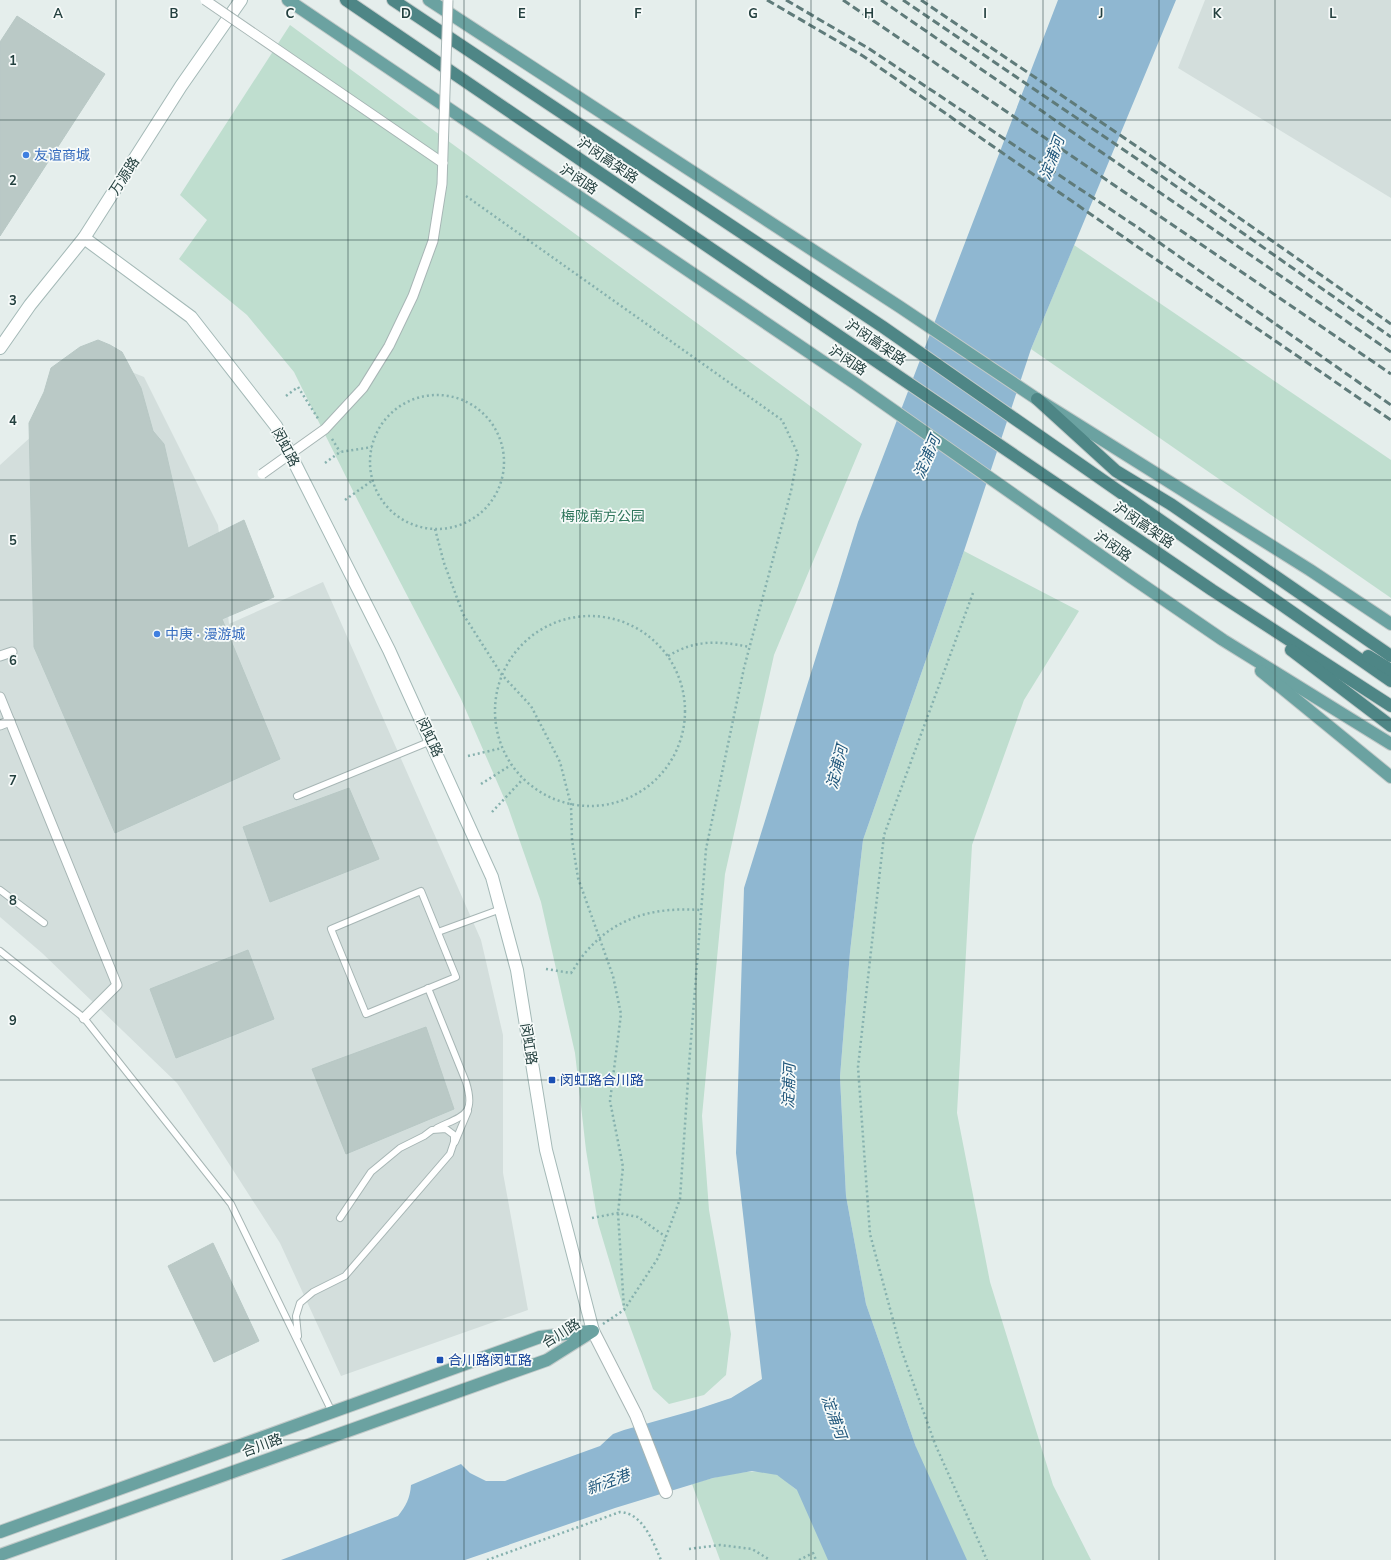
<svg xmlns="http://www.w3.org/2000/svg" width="1391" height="1560" font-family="'Nunito Sans','Noto Sans SC',sans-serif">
<rect width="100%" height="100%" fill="#e5eeec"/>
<g fill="#d3dedc">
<path d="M1205,0H1391V198L1178,68Z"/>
<path d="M97,358L144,377L218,525L229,624L323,582L481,940L503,1035V1173L528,1310L341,1376L280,1243L177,1083L42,953L0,917V465L45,424Z"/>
</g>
<g fill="#bfdecf">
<path d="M290,25L862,444L774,655L725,874L702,1116L709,1210L731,1334L726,1375L704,1395L669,1404L653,1389L624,1310L598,1223L586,1150L575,1053L541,902L508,807L461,699L358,501L294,372L247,315L179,259L207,220L180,195Z"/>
<path d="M1074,245L1391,460V598L1031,349Z"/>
<path d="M964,551L1079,611L1024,700L972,845L957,1113L990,1282L1053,1485L1091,1560H720L692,1484C715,1477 755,1466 777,1475C784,1478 791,1486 797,1490L916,1447L866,1304L846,1196L840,1077L850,952L863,840Z"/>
</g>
<path fill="#8fb7d1" d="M1058,0H1176L1031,349L964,551L863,840L850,952L840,1077L846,1196L866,1304L916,1447L967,1560H828L797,1490L777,1475L752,1471L713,1478L615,1508L465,1560H281L398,1516C406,1506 410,1498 411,1485L461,1464L470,1473L486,1481H505L531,1471L600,1446L613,1434L624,1430L695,1410L731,1398L762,1379L736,1153L744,888L858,522Z"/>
<g fill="#bac9c6" stroke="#b8c8c5">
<path d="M17,16L105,74L0,236V42Z"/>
<path d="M98,340L110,345L122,352L141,388L153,431L164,444L188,548L244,520L274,597L222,619L280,759L115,833L34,647L29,423L44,392L51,368L80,347Z"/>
<path d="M349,788L379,859L270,902L243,827Z"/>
<path d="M248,950L274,1019L176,1058L150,989Z"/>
<path d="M426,1027L454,1109L346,1154L312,1069Z"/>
<path d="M213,1243L259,1341L214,1362L168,1266Z"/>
</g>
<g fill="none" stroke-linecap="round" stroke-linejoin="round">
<g stroke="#a7b6b5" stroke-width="8">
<g id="service">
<path d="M297,796L431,741"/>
<path d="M0,890L44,923"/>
<path d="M421,891L456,977L366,1014L331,929Z"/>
<path d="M438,932L501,909"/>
<path d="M0,951L84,1018L231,1204L332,1412"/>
<path d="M428,988L466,1082C476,1115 464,1115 437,1128"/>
<path d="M455,1142L468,1111"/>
<path d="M298,1336L296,1316L300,1303L313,1292L345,1276L450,1154L454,1142V1135L446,1129L432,1130L424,1136L400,1148L371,1172L340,1218"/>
</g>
</g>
<g stroke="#a7b6b5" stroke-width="11">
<g id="pedestrian">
<path d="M0,656L12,652"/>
<path d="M0,697L117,985L84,1018"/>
<path d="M0,725L10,721"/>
</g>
</g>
<g stroke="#a7b6b5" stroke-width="14">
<path id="minor" d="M593,1331L636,1415L666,1492"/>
</g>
<g stroke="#a4b9b7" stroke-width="14">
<g id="secondary">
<path d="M84,238L191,317L276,426L389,650L492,877L517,970L546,1150L593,1331"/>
<path d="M0,348L30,305L84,238L181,86L241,0"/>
</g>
</g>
<g stroke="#c2cac9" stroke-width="14">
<g id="primary">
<path d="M288,0L856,384L1131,577L1223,640L1391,744"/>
<path d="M429,0L900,307L1037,399L1310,570L1391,624"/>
<path d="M1261,671L1391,777"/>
<path d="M0,1532L540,1337L590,1331"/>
<path d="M0,1555L547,1360L593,1331"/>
</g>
</g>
<g stroke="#c2cac9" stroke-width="14">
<g id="trunk">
<path d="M346,0L1212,590L1391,706"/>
<path d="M393,0L883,327L1391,681"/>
<path d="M1037,399L1116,471L1172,505L1391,656"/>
<path d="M1291,650L1391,726"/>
<path d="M1368,656L1391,670"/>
</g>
</g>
<g stroke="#86b1ae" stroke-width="2.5" stroke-dasharray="2 3" stroke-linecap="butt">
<path d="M466,196L782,420L798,454L791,491L744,668L706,849L689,1065L680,1199L658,1258L624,1310L603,1324"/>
<circle cx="437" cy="462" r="67"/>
<path d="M286,396L298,387L319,420"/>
<path d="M332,439L340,452"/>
<path d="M325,463L340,452L372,447"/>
<path d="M345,500L373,480"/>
<path d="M435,529L444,563L463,614L502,675L531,706L560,762L571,805L572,840L578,878L613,976L621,1014L610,1101L623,1167L618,1213L624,1309"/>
<path d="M973,593L884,835L858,1067L870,1234L900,1346L935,1444L987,1560"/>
<circle cx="590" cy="711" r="95"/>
<path d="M668,656C697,639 717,641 750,647"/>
<path d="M468,756L502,748"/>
<path d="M481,784L511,765"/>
<path d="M492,812L523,779"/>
<path d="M546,969L571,973C576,966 580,959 585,953C616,916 655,907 701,910"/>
<path d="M592,1218L618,1213L638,1217L666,1237"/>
<path d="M689,1549L720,1545L752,1549L770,1560"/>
<path d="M487,1560L620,1512C643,1513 653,1542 661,1560"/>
<path d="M799,1560L813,1553L816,1560"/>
</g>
<use href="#service" stroke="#fff" stroke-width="6"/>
<use href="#pedestrian" stroke="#fff" stroke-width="9"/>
<use href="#minor" stroke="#fff" stroke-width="12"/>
<use href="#secondary" stroke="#fff" stroke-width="12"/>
<use href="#primary" stroke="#6ba2a1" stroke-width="12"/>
<use href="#trunk" stroke="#4e8686" stroke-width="12"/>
<g stroke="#5f7b7a" stroke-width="3" stroke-dasharray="8 4" stroke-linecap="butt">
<path d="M767,0L863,56L1135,245L1391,420"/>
<path d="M786,0L868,48L1137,227L1391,405"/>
<path d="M843,0L1391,374"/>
<path d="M881,0L1391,352"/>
<path d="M903,0L1140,161L1391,337"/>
<path d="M921,0L1145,152L1391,324"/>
</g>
<g stroke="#a7b6b5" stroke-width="11" stroke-linecap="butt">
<g id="pedestrian-bridge">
<path d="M205,0L443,163"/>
<path d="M262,474L325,429L363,388L389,346L413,296L433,241L442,184L448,0"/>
</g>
</g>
<use href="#pedestrian-bridge" stroke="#fff" stroke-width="9"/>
</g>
<path fill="none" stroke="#24403f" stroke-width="1" stroke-opacity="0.55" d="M116,0V1560M232,0V1560M348,0V1560M464,0V1560M580,0V1560M696,0V1560M811,0V1560M927,0V1560M1043,0V1560M1159,0V1560M1275,0V1560M0,120H1391M0,240H1391M0,360H1391M0,480H1391M0,600H1391M0,720H1391M0,840H1391M0,960H1391M0,1080H1391M0,1200H1391M0,1320H1391M0,1440H1391"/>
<g fill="#3f7fe0" stroke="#f6faf9" stroke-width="1.5">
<circle cx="26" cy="155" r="4"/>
<circle cx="157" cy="634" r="4"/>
</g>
<g fill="#1a4fb4" stroke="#f6faf9" stroke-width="1.5">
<rect x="548" y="1076" width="8" height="8" rx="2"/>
<rect x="436" y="1356" width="8" height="8" rx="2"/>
</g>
<g text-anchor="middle" stroke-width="3.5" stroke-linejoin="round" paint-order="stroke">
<g font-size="14" fill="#366cbe" stroke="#f6faf9" text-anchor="start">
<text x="34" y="160">友谊商城</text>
<text x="165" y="639">中庚 · 漫游城</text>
</g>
<g font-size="14" fill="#24403f" stroke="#f6faf9">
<text transform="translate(608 160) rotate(34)" y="5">沪闵高架路</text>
<text transform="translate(124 176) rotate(-57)" y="5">万源路</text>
<text transform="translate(579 179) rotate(34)" y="5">沪闵路</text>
<text transform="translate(876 342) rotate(34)" y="5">沪闵高架路</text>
<text transform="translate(848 360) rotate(34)" y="5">沪闵路</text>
<text transform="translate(286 447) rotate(62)" y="5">闵虹路</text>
<text transform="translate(1144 525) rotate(34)" y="5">沪闵高架路</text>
<text transform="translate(1113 546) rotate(35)" y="5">沪闵路</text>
<text transform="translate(430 737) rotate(65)" y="5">闵虹路</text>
<text transform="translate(529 1044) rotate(81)" y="5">闵虹路</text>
<text transform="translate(561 1333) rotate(-32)" y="5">合川路</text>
<text transform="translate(262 1445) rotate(-20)" y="5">合川路</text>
</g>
<g font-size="14" fill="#2f765c" stroke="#f6faf9">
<text x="603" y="521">梅陇南方公园</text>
</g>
<g font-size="14" fill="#164399" stroke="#f6faf9" text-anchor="start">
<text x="560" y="1085">闵虹路合川路</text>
<text x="448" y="1365">合川路闵虹路</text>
</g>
<g font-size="15" font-style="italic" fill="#1f567b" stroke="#f6faf9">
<text transform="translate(1052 158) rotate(-70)" y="5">淀浦河</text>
<text transform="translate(927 457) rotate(-67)" y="5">淀浦河</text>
<text transform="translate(837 767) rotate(-76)" y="5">淀浦河</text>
<text transform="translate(789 1086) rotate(-88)" y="5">淀浦河</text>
<text transform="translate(834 1417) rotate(70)" y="5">淀浦河</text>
<text transform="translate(608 1482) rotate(-20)" y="5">新泾港</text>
</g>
</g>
<g font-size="13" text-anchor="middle" font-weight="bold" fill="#24403f" stroke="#f6faf9" stroke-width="3.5" stroke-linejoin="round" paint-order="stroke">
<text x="58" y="18">A</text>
<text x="174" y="18">B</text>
<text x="290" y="18">C</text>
<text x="406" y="18">D</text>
<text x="522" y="18">E</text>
<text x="638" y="18">F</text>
<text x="753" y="18">G</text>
<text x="869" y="18">H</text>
<text x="985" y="18">I</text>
<text x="1101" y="18">J</text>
<text x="1217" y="18">K</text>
<text x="1333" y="18">L</text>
<text x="13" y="65">1</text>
<text x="13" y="185">2</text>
<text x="13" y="305">3</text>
<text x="13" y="425">4</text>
<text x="13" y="545">5</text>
<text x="13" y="665">6</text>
<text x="13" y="785">7</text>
<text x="13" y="905">8</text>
<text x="13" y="1025">9</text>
</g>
</svg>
